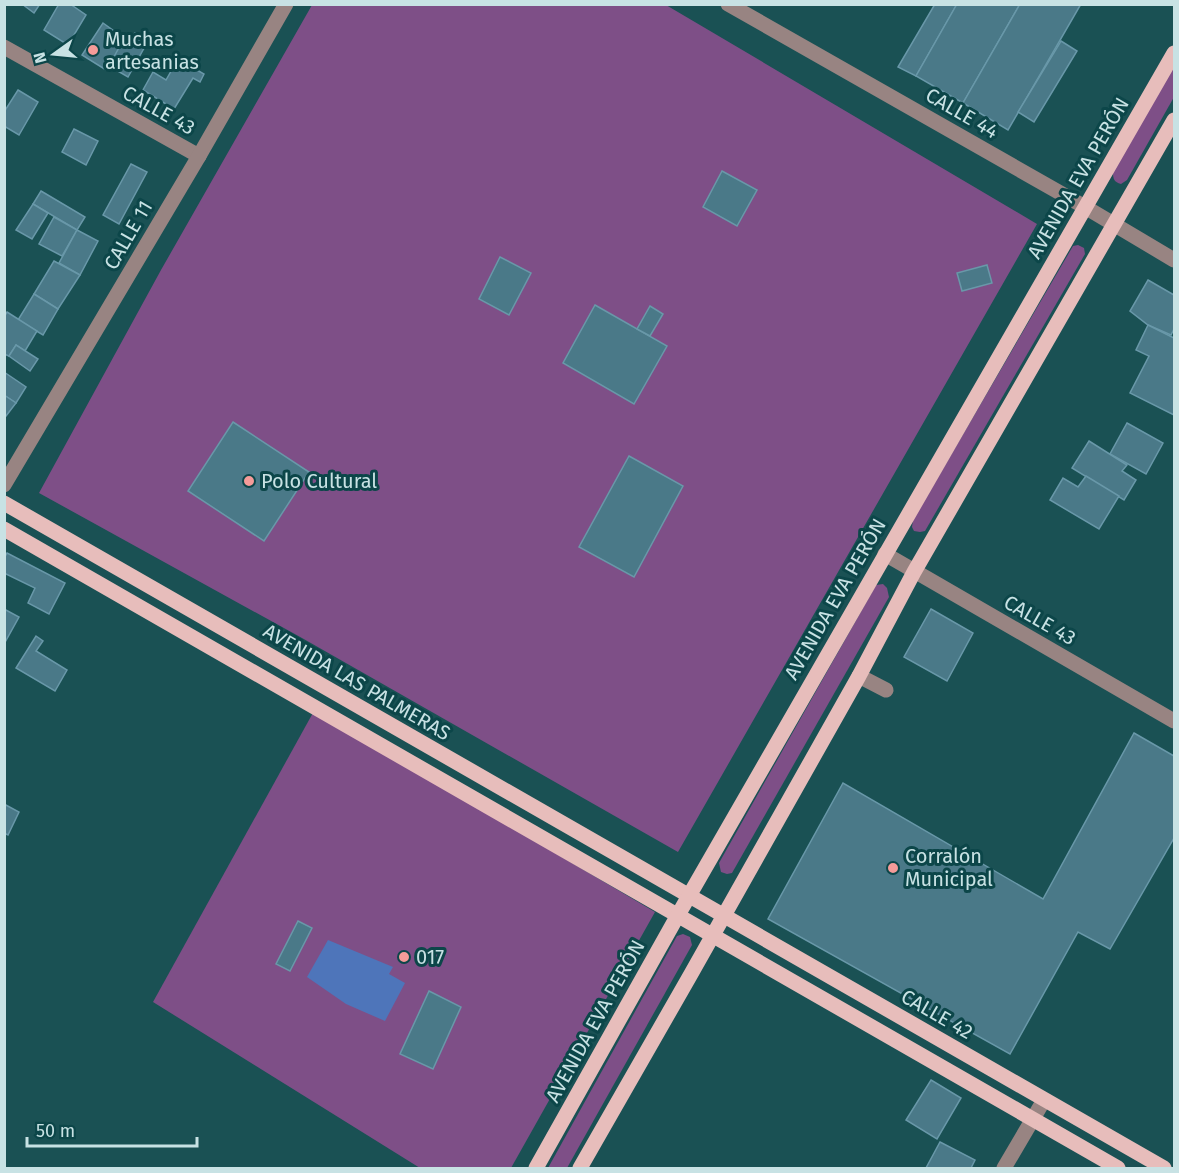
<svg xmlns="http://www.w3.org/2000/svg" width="1179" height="1173" font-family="'Fira Sans',sans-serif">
<rect width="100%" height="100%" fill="#1a5154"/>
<g fill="#7e4f87">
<path d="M312,5H666L1037,224L678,852L302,638L39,493L161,270Z"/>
<path d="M1174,66V97L1127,180L1121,184C1114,182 1113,179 1113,172Z"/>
<path d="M1078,245L1084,248L1085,254L925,531L920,532L914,531L912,527L913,520L1073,246Z"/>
<path d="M883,584L887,588L889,597L732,873L727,874L721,872L719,863L876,585Z"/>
<path d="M314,711L655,912L511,1168H420L153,1002Z"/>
<path d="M683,934L690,937L692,945L567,1168H548L677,936Z"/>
</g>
<path fill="#4e75ba" d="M328,940L393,967L389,974L405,983L385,1021L346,1004L307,977Z"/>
<g fill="#4a7988" stroke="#6998a9" stroke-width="1.5">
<path d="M22,4H40L34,13Z"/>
<path d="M59,4H70L86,15L68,45L44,30Z"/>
<path d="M935,4H957L916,76L898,67Z"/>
<path d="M957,4H1020L963,103L916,76Z"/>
<path d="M1020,4H1081L1008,130L963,103Z"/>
<path d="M103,23L114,31L109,39L121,47L106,70L82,55Z"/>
<path d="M135,33L148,41L128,77L109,66L121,44L127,47Z"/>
<path d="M1061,41L1077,51L1034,122L1018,112Z"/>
<path d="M178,59L204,74L200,82L193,78L174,109L143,90L153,72L166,80Z"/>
<path d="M18,90L38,102L19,135L4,126V112Z"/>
<path d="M74,129L98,141L86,165L62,152Z"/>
<path d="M131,164L147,172L119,224L103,215Z"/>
<path d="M722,171L757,190L737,226L703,207Z"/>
<path d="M41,191L85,217L77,230L33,204Z"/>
<path d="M33,204L48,213L32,239L16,230Z"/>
<path d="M54,217L77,230L62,256L39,244Z"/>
<path d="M77,230L98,241L80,275L59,263Z"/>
<path d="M500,257L531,273L509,315L479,299Z"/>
<path d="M54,261L80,275L58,309L34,294Z"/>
<path d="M987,265L992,283L962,291L957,273Z"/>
<path d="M1148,280L1174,295V329L1171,335L1148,325L1130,311Z"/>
<path d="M34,294L58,309L43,335L18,320Z"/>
<path d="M595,305L667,346L634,404L563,363Z"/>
<path d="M650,306L663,314L650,336L637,329Z"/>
<path d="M7,312L37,331L25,351L16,345L9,356L4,354V317Z"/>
<path d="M1148,325L1174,338V415L1130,393L1149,356L1136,350Z"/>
<path d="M16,345L38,359L30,371L9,356Z"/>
<path d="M4,372L26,387L16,403L4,395Z"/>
<path d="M4,395L16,403L6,416L4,415Z"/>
<path d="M233,422L309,472L264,541L188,491Z"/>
<path d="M1127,423L1163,443L1146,474L1110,454Z"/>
<path d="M1089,441L1127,465L1122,471L1136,480L1124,500L1072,468Z"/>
<path d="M629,456L683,486L634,577L579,547Z"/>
<path d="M1086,476L1119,496L1099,529L1050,500L1063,478L1078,487Z"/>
<path d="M7,553L65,583L49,614L28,603L35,588L4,573V558Z"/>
<path d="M4,609L19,617L4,644Z"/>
<path d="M931,609L973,633L947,681L904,657Z"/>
<path d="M36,636L43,641L36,651L67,670L55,691L16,668Z"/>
<path d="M1134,733L1174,756V838L1110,949L1078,932L1010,1054L768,919L843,783L1043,899Z"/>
<path d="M4,804L19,812L8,835L4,833Z"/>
<path d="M298,921L312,928L290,971L276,964Z"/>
<path d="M429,991L461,1007L433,1069L400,1054Z"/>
<path d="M931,1080L961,1098L937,1139L906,1120Z"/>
<path d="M940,1142L975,1160L971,1168H926Z"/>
</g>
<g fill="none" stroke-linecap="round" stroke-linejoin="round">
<g stroke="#988482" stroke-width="15">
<path d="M728,4L1085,207L1174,260"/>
<path d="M4,47L199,156"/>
<path d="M4,485L199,156L286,4"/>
<path d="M885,554L1174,721"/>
<path d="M859,676L886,690"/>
<path d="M1004,1168L1044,1100"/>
</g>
<g stroke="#e7bdbb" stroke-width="15">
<path d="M4,503L1164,1168"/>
<path d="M4,529L1118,1168"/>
<path d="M536,1168L678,915L1174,53"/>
<path d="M580,1168L691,974L859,676L914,572L1174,120"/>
</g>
</g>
<g fill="#f59b99" stroke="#0c4649" stroke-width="2">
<circle cx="93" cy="50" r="6"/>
<circle cx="249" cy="481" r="6"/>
<circle cx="893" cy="868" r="6"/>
<circle cx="404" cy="957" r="6"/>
</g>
<g text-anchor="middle" stroke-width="6" stroke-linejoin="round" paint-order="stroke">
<g font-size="20" fill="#c8e2e4" stroke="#0c4649" text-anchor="start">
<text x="105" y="46">Muchas<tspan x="105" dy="23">artesanias</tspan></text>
<text x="261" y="488">Polo Cultural</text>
<text x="905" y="863">Corralón<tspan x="905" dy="23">Municipal</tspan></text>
<text x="416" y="964">017</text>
</g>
<g font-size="20" fill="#c8e2e4" stroke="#0c4649">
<text transform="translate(159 110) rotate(29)" y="7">CALLE 43</text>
<text transform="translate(962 113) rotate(30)" y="7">CALLE 44</text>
<text transform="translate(1078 178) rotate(-60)" y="7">AVENIDA EVA PERÓN</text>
<text transform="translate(128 235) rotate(-60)" y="7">CALLE 11</text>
<text transform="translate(835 599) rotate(-60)" y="7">AVENIDA EVA PERÓN</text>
<text transform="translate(1040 620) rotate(30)" y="7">CALLE 43</text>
<text transform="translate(357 682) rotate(30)" y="7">AVENIDA LAS PALMERAS</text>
<text transform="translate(937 1014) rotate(30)" y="7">CALLE 42</text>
<text transform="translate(595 1021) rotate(-61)" y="7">AVENIDA EVA PERÓN</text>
</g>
</g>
<rect width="1179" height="1173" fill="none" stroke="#c8e2e4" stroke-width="12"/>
<g transform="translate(54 54) rotate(255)" stroke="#0c4649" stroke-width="4.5" paint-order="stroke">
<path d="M0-4.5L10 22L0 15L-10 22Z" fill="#c8e2e4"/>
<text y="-9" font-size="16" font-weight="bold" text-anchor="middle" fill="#c8e2e4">N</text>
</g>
<path d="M27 1137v9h170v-9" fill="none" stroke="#c8e2e4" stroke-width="3"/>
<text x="36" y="1137" font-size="18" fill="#c8e2e4" stroke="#0c4649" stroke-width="4.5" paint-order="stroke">50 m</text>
</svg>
